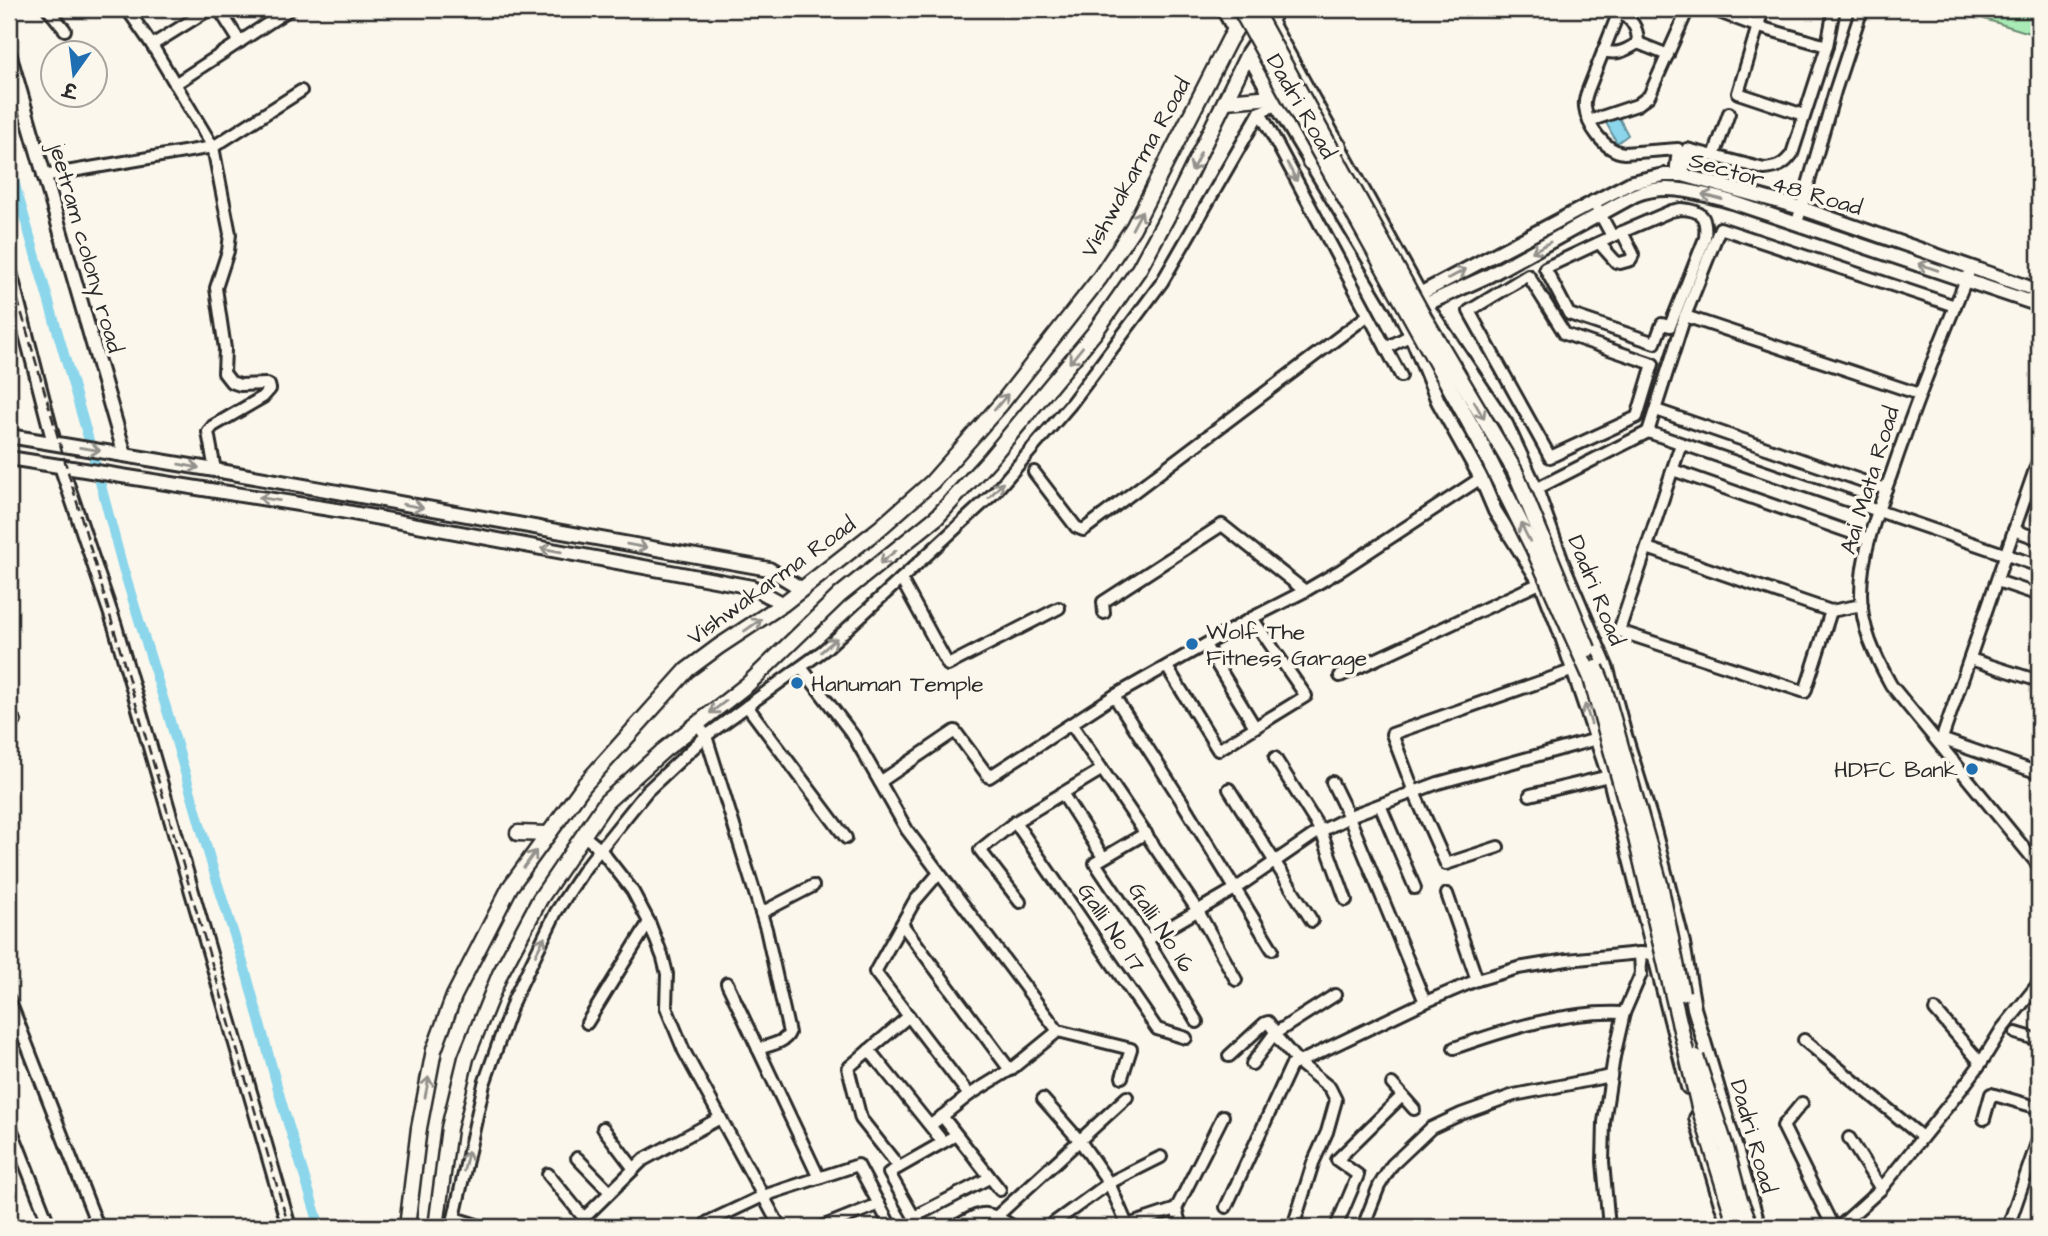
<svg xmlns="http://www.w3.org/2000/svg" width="2048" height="1236" font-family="'Architects Daughter','Playpen Sans Deva',sans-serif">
<rect width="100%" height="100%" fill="#fbf7ec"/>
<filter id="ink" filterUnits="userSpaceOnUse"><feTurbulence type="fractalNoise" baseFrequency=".0143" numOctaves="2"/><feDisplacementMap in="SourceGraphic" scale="14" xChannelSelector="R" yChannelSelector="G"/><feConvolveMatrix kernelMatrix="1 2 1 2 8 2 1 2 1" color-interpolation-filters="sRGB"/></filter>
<g filter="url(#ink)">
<path fill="#a8ebb6" stroke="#6a8b70" stroke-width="2" d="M1952,9H2039V26L2036,35Z"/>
<path fill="#8bd6eb" stroke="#65929e" stroke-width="2" d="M1616,112L1628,135L1617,143L1604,119Z"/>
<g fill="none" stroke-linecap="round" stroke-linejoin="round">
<path stroke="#8bd6eb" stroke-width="10" d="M9,164L88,437L123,568L168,714L213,869L246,972L282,1104L320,1227"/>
<g stroke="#2b2b2b" stroke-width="16">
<g id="minor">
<path d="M48,9L65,30"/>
<path d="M127,9L152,45L213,147L230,234L228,251L216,288L225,349L224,373L231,382L240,385L266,384L269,385L270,389L263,397L213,426L208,432L215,470"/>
<path d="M219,9L240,42"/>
<path d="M1620,9L1588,90C1586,96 1584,100 1585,107C1587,126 1605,151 1624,153L1678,149L1675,175"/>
<path d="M1711,9L1759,27L1827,46"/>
<path d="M1763,9L1738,93L1804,115"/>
<path d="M1638,43L1668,55"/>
<path d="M152,45L210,9"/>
<path d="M1603,51C1617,55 1625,51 1638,43C1638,27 1632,20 1619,11"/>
<path d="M175,84L290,9"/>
<path d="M1260,112L1401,376"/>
<path d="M1589,121L1637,105L1649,96L1688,9"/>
<path d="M1714,156L1729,113"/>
<path d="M1683,175L1687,149L1764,169C1777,168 1784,165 1792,154L1827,46L1834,9"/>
<path d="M43,176L213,147L301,91"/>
<path d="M1593,201L1612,236"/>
<path d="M1681,209C1703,210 1707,218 1705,238L1670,326L1662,324L1655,343L1569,314L1545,268L1622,232L1671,211Z"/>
<path d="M1797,223L1835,91L1862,9"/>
<path d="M1599,243L1616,262L1620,263L1631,260L1633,254L1622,232"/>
<path d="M1528,275L1565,334L1653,364L1637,417L1550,457L1469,311Z"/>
<path d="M1968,275C1940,341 1914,407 1891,475C1877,513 1861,553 1861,594C1861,628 1875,656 1891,685L2039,866"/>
<path d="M1685,316L1919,394"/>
<path d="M1386,348L1411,335"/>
<path d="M1656,410L1886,489"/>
<path d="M1648,432L1685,316L1720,228L1955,306"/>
<path d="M1681,444L1619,631L1805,692L1831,611"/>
<path d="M1673,470L1869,539"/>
<path d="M1034,472L1076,527L1083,530L1086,528L1367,316"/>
<path d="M1536,489L1648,432L2039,566"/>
<path d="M2014,530L2039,539"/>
<path d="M1647,548L1831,611L1862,605"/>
<path d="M901,579L948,665L1059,608"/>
<path d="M1997,581L2039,595"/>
<path d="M1104,613L1103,602L1222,525L1305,591"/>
<path d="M1205,645L1255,727"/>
<path d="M1970,659L2039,681"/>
<path d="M801,667L853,735L907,830L1058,1031L1131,1049L1122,1077"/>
<path d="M1167,667L1218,750L1306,696L1252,618"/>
<path d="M1340,676L1540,583"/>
<path d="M1114,696L1181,800L1272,949"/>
<path d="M747,706L846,838"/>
<path d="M9,724L15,721"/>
<path d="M698,724L706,736L766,929L789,1033C785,1043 769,1045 758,1049"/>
<path d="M1072,725L1198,911L1236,980"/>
<path d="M1941,739L2039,773"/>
<path d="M1940,744L2039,458"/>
<path d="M1275,758L1321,831L1346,900"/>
<path d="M880,782L955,731L989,777L1114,696L1252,618L1305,591L1341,570L1481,478L1517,462"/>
<path d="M1332,782L1349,817L1425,1002"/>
<path d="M1229,789L1312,921"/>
<path d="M1062,793L1103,857"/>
<path d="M1530,795L1609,776"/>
<path d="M1380,805L1415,888"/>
<path d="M1015,822L1157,1029L1186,1038"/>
<path d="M1146,833L1095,863L1147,940L1197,1022"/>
<path d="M583,835L600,849L632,890L649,922L663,958L667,974L666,1007L684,1051L780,1227"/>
<path d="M1498,847L1446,864L1414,792L1392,734L1574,670"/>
<path d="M939,873L914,902L875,972L969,1095"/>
<path d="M1447,894L1477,980"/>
<path d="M1020,902L980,850L1015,822L1101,770"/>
<path d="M761,913L813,886"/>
<path d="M902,924L1010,1070"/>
<path d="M1147,940L1235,889L1315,834L1355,814L1438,783L1604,737"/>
<path d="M727,983L819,1178"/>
<path d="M9,999L98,1227"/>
<path d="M1935,1010L1981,1063"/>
<path d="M587,1023L649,922"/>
<path d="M2016,1033L2039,1040"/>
<path d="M1274,1034L1298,1062L1330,1088L1336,1100L1327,1132L1313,1163L1293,1227"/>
<path d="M1804,1040L1922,1137"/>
<path d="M1454,1048C1508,1029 1567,1010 1624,1013"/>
<path d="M869,1050L943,1142"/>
<path d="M1229,1056L1265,1023L1268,1022L1276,1033"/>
<path d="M1252,1064L1274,1034L1335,995"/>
<path d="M1392,1084L1414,1109"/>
<path d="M1043,1099L1080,1141L1109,1183L1128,1227"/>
<path d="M1802,1103L1783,1126L1833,1227"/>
<path d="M942,1116L1000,1190"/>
<path d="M1984,1119L1991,1094L2039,1108"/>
<path d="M9,1123L50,1227"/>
<path d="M931,1125L969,1095L1010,1070L1058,1031"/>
<path d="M603,1128L634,1169"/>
<path d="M956,1135L889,1173L914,1217L989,1178"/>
<path d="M1849,1138L1881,1189"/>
<path d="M577,1158L610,1192"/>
<path d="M899,1167L861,1119L848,1068L909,1016"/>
<path d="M548,1174L584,1218L643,1160L720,1118"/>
<path d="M1226,1207L1291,1066L1416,1006L1477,980L1518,968L1567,960L1640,953L1654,954"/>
<path d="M1176,1209L1181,1227"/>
<path d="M997,1216L1127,1097"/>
<path d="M454,1218L483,1227"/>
<path d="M452,1227L484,1084L514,999L556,912L585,868L647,791L706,736L824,650L994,493L1070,405L1162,282L1260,112L1297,96"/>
<path d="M703,1227L708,1222L763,1196L858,1165L891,1227"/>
<path d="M822,1227L879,1204"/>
<path d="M954,1227C985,1211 983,1208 1014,1227"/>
<path d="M1048,1227L1109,1183L1161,1157"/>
<path d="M1122,1227L1176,1209L1223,1116"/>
<path d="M1336,1227L1358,1175L1337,1160L1402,1096"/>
<path d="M1363,1227L1379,1186L1392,1165L1431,1128L1461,1114L1514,1095L1611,1076"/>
<path d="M1609,1227L1603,1162L1604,1122L1614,1057L1624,1013L1641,974L1640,953"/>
<path d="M1839,1227L1881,1189L1963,1087L1981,1063L2002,1029L2039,983"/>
<path d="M2008,1227L2039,1137"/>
</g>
</g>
<g stroke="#2b2b2b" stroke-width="18">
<g id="tertiary">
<path d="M1223,9L1235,31"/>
<path d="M1277,9L1270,21L1426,305L1506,424L1536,489L1563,565L1607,669L1624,732L1654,830L1683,943L1694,1008L1759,1227"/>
<path d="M9,53L125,455"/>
<path d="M1248,54L1277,106L1397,306L1411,335L1438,401L1481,478L1495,511L1543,587L1560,631L1609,776L1688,1087"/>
<path d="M9,268L54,443"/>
<path d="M1412,298L1632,182L1664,175H1683L1801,208L2039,291"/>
<path d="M1418,308L1488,276L1635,195C1667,182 1698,193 1729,201L2039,305"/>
<path d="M9,436L215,470L769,569L802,589"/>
<path d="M9,458L336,510L752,587L783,604"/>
<path d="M61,466L115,626L289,1227"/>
<path d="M1696,1118L1721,1204L1731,1227"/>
</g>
</g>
<g stroke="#2b2b2b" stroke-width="19">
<g id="secondary">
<path d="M1226,101L1272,97"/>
<path d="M1310,162L1339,146"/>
<path d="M518,833L548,834"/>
<path d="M407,1227L419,1128L434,1050L454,996L510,887L584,785L687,670L718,647L783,604L880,528L932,482L1001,404L1099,279L1133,228L1229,40L1248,9"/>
<path d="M436,1227L449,1128L466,1058L500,974L540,899L606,802L664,750L748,684L840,595L937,517L989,460L1095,332L1139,269L1179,195L1248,54L1270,21"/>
</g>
</g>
<use href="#minor" stroke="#fbf7ec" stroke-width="10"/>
<use href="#tertiary" stroke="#fbf7ec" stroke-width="12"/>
<use href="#secondary" stroke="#fbf7ec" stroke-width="14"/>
<path stroke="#2b2b2b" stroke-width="2.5" stroke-dasharray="10 5" stroke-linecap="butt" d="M9,270L289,1227"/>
<g stroke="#2b2b2b" stroke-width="19" stroke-linecap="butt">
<g id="secondary-bridge">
<path d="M1240,9L1479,440L1533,548L1591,678L1636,838L1699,1107L1732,1213L1739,1227"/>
<path d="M1254,9L1424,317L1515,471L1588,649"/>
<path d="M1596,668L1604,687L1660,884L1682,993"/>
<path d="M1696,1057L1726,1148L1739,1197L1751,1227"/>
</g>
</g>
<use href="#secondary-bridge" stroke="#fbf7ec" stroke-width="14"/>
</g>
<defs><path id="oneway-shaft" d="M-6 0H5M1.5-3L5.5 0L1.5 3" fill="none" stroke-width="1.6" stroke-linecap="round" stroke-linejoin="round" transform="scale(1.75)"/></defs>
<g stroke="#93918c">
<use href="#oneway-shaft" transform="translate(1196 162) rotate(116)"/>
<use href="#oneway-shaft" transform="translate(1292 172) rotate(62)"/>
<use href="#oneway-shaft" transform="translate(1712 197) rotate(-165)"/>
<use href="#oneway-shaft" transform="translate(1137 220) rotate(-62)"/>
<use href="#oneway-shaft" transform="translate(1541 247) rotate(151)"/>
<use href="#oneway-shaft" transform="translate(1928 267) rotate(-161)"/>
<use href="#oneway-shaft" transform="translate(1457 274) rotate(-28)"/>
<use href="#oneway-shaft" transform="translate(1076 355) rotate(129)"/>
<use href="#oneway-shaft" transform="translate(1001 402) rotate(-50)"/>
<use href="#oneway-shaft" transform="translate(1479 410) rotate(60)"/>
<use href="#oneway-shaft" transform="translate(90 449) rotate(9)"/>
<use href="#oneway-shaft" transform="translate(189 466) rotate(10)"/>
<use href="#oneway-shaft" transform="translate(996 490) rotate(-47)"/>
<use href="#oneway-shaft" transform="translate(269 499) rotate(-171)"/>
<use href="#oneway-shaft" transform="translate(413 506) rotate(10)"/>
<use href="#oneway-shaft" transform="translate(1525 532) rotate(-117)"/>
<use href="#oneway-shaft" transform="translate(637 546) rotate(10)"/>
<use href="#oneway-shaft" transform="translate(551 550) rotate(-170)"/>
<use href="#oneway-shaft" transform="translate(888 557) rotate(141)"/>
<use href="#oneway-shaft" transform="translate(753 625) rotate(-35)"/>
<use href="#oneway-shaft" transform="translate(829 645) rotate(-41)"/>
<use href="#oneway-shaft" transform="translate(718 707) rotate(142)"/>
<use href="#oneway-shaft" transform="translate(1588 714) rotate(-108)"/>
<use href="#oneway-shaft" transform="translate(530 859) rotate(-54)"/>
<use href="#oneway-shaft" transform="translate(540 946) rotate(-64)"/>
<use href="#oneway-shaft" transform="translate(427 1087) rotate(-79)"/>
<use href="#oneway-shaft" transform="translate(466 1161) rotate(-77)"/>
</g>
</g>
<g fill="#1f6fb2" stroke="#fbf7ec" stroke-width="2.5">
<circle cx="1192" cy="644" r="7"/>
<circle cx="797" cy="683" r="7"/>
<circle cx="1972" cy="769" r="7"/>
</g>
<g text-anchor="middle" stroke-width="7" stroke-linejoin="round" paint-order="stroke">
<g font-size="23" fill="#2b2b2b" stroke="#fbf7ec">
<text transform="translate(1302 106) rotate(60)" y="8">Dadri Road</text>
<text transform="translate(1135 167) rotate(-61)" y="8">Vishwakarma Road</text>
<text transform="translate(1776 183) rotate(16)" y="8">Sector 48 Road</text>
<text transform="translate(87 248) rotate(74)" y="8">jeetram colony road</text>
<text transform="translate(1869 480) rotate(-73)" y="8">Aai Mata Road</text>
<text transform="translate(771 580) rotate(-36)" y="8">Vishwakarma Road</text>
<text transform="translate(1597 590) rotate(68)" y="8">Dadri Road</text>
<text transform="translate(1112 927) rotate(56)" y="8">Galli No 17</text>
<text transform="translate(1162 927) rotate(57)" y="8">Galli No 16</text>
<text transform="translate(1754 1136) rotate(74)" y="8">Dadri Road</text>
</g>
<g font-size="23" fill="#2b2b2b" stroke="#fbf7ec" text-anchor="start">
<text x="1206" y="639">Wolf The<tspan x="1206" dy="26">Fitness Garage</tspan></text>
<text x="811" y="691">Hanuman Temple</text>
<text x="1958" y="777" text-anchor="end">HDFC Bank</text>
</g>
</g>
<rect width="2048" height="1236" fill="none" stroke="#fbf7ec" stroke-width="35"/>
<rect x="18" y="18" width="2013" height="1201" fill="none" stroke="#2b2b2b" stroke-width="2.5" filter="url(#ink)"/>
<g transform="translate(74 74) rotate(194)"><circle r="33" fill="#fbf7ec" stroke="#a8a59f" stroke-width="2"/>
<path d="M0-5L12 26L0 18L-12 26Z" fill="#1f6fb2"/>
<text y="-10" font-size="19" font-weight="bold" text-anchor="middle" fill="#2b2b2b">उ</text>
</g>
</svg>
